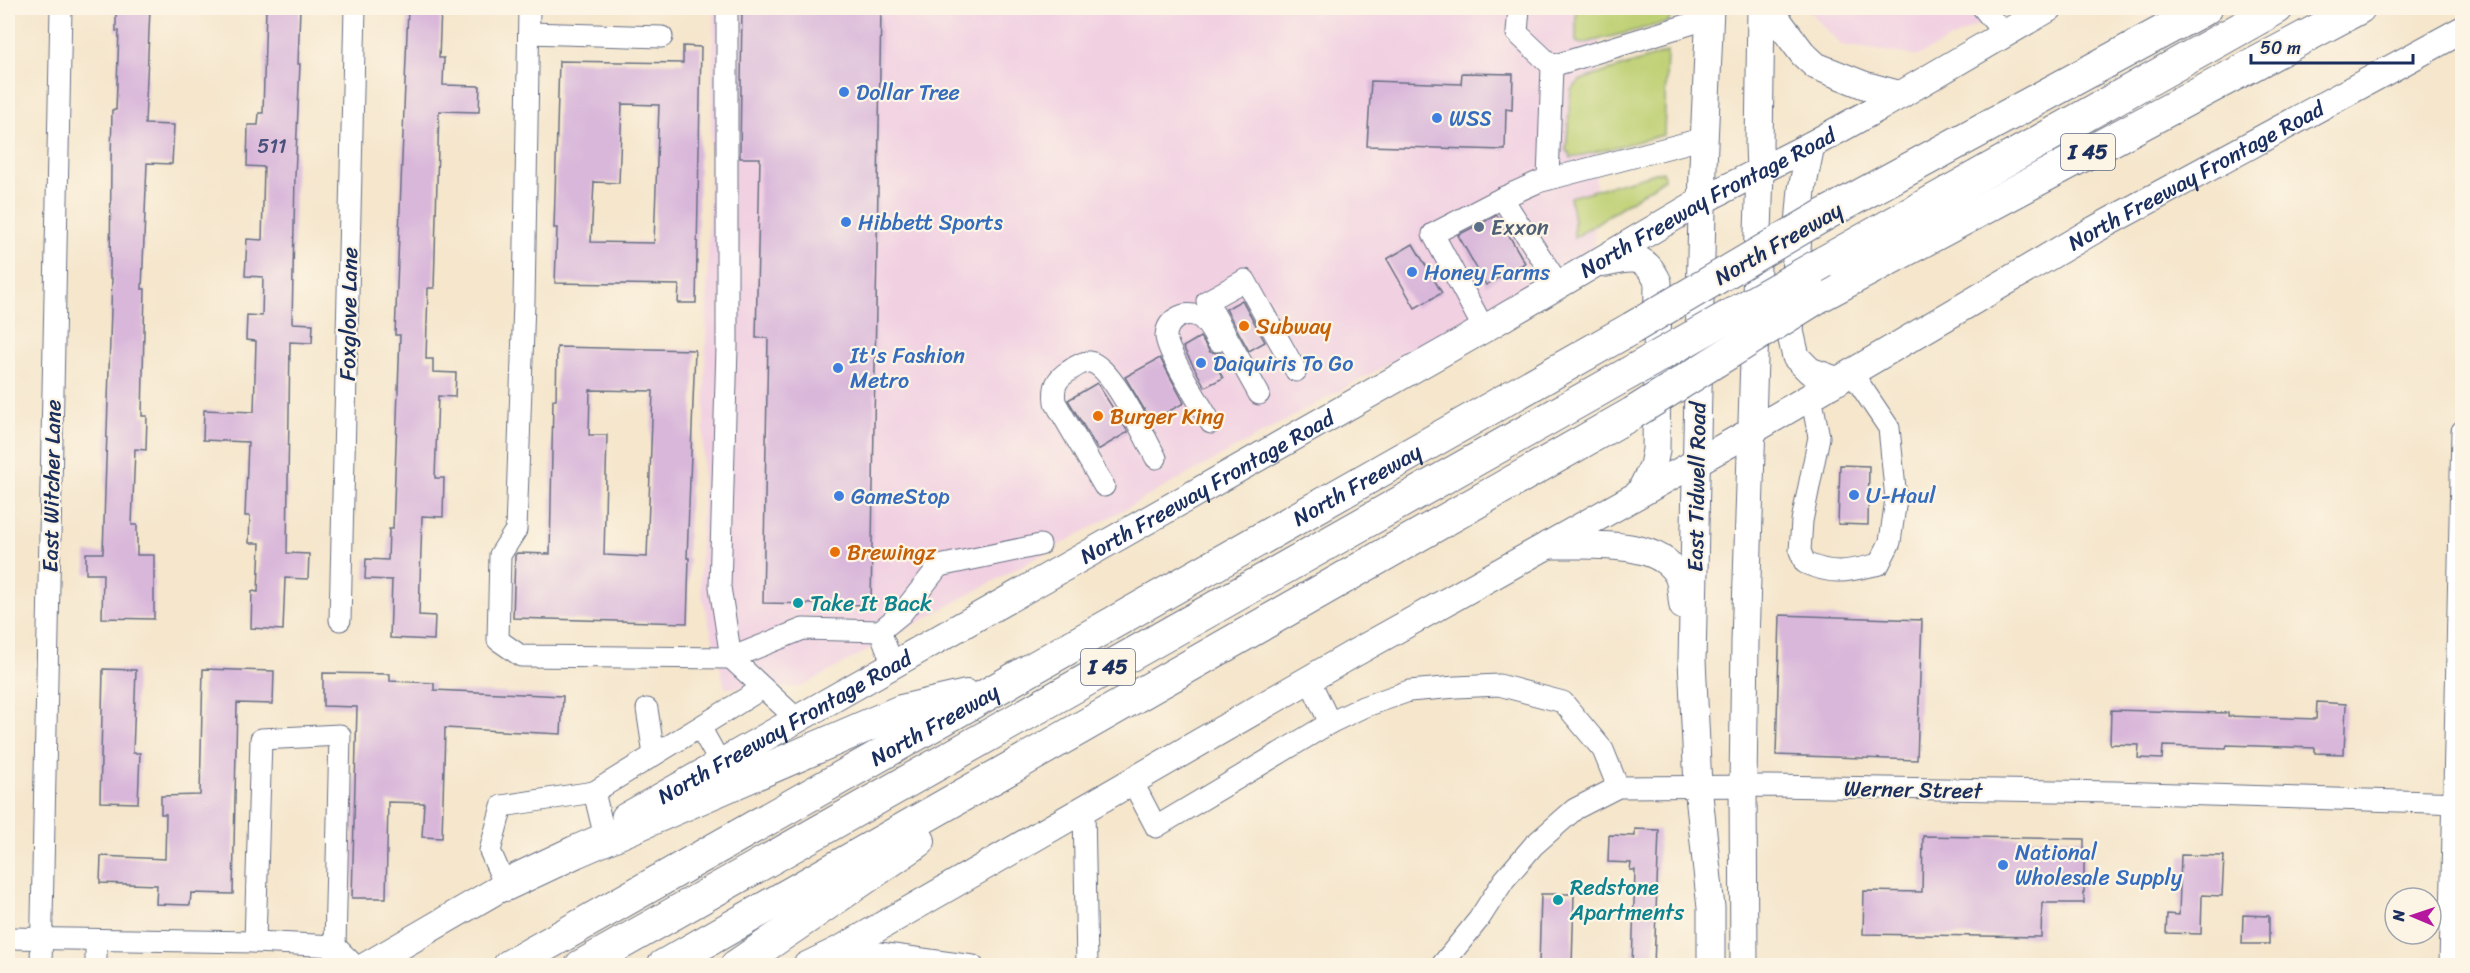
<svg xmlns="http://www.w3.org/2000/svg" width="2470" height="973" font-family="Sriracha,sans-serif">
<rect width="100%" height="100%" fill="#fcf5e5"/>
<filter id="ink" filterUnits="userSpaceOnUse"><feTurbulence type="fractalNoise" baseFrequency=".0167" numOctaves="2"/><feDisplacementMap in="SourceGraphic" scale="12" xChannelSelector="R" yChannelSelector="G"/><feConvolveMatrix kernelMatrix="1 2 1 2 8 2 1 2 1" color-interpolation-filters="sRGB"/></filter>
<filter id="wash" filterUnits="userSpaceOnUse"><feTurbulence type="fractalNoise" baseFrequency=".008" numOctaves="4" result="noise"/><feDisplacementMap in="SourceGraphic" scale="24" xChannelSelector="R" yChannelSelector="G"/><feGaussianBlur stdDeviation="1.35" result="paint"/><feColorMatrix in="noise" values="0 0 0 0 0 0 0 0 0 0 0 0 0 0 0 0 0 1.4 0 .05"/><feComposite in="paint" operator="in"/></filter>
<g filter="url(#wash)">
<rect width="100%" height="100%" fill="#f5e6cc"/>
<g fill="#f1d0e2">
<path d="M714,8H1600L1594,251L801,687L725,688L700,586Z"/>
<path d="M1806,8H2010L1918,56L1841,45Z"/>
</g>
<g fill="#bed073" stroke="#6c8068" stroke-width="1.5">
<path d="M1576,8H1673L1669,22L1582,44L1576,42Z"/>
<path d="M1667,52L1664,135L1571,158L1570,153L1566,151L1571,90L1581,80Z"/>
<path d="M1663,171L1664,179L1574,238V221L1570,197Z"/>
</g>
<g id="blocks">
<g fill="#d9b7da" fill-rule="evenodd">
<path d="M116,8H150L145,124L174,125L172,164L147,163L142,289H145L142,416H147L146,450L135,449L132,525H137V555H154V619L102,618L103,574H86V553H103L112,278H110L111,162L112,110H116L119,31H116Z"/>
<path d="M266,8H300L298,64H300L295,177L292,323L313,324L312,343L290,342L287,553L309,554L308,579L285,578L283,630L251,628L252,591L258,592L260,543H249L250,516H245L248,442L203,440L204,410L254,412L256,341L246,340L247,315L262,316L263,277L245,276L247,239L262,240L264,167L247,166L248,125H258L259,113H263Z"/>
<path d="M408,8H441L439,58H444L443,85L480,86L479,112L439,111L434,288H428L426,359H433V372L456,373L455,397L438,396L435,478H444L443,517L422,516L419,615L435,616L434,640L390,638L392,580L365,579L366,559L388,560L389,529H393L400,335H395Z"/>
<path d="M742,8H881L871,605L763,603L768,338H756L760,158H740Z"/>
<path d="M683,46L701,47L696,303H678L679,285L555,283L557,228H554L559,61L683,63ZM622,104L659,105L654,243L591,242L594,182L619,183Z"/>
<path d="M1462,73L1513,74L1512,110L1506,109L1505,150L1367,146L1371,81L1461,84Z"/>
<path d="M1497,215L1525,263L1486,285L1458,235Z"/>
<path d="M1413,244L1442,293L1415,308L1387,259Z"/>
<path d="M1242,300L1265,342L1249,351L1226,309Z"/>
<path d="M1200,337L1210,352L1221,353L1227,363L1218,369L1223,378L1205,387L1183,347Z"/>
<path d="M557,347L695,350L687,558H689L687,623L513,618L515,555L517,553L550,554L553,400H556ZM590,390L653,391L647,557L604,555L607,435H589Z"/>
<path d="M1160,358L1184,403L1151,421L1125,377Z"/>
<path d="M1097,383L1128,432L1098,450L1068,400Z"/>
<path d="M1840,465L1869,466L1868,525L1838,524Z"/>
<path d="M1780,615L1922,620L1917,760L1776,755Z"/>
<path d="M103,669L136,670L133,753H140L138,803L100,802Z"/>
<path d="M203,669L274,671L273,704L237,703L233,894L191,893L190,905L156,904L157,885L100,883L101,856L165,859L166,814H161V796L200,795Z"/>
<path d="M323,673L390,674V681L434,683V690L563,696L561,734L445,728L442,838L422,837L424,803L388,802L386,898H352L357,707L323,706Z"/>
<path d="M2317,702L2346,704L2344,754L2315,753V748L2227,745L2226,748L2163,746L2162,759L2138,758L2139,745L2110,744L2111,710L2228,713V716L2316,719Z"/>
<path d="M1635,829L1659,830L1654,966H1632L1635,870H1630L1631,863L1608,862L1609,835L1635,836Z"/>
<path d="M1923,836L2084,839V903H2042L2041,937L1863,934L1864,891L1922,892Z"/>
<path d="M2181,855L2224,856L2222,896L2202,895L2201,934L2166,933L2167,914L2179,915Z"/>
<path d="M1541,894H1574L1572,966H1539Z"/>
<path d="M2243,915L2269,916V944H2242Z"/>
</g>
</g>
</g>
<g filter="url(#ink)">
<use href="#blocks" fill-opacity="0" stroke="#676f84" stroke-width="1.5"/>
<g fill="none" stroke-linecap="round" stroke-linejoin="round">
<g stroke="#676f84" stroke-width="23">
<g id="minor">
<path d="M529,8L524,302L516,530L500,555L498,640L521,656L731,658L803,629L880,631L902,613L939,566L1040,545"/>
<path d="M727,8V347L720,587L731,658L798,720"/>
<path d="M1519,8L1517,33L1552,66L1548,179"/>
<path d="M1983,8L2004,34"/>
<path d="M529,33L662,37"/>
<path d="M1552,66L1710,18"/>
<path d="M1502,198L1559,285"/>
<path d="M1484,329L1433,234L1502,198L1538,182L1705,138"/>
<path d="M1259,394L1207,301L1245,280L1296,371"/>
<path d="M1811,396L1819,437L1802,521L1800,551L1805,563C1835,576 1849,571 1879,564L1890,542L1896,499L1889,428L1852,373"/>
<path d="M1211,423C1202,407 1166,351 1166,336C1167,320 1183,311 1197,316C1206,319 1212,333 1217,341"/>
<path d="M1104,486L1055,402C1053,387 1056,379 1069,371C1075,367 1083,361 1090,362C1112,366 1145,438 1156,458"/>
<path d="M340,620L355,8"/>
<path d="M880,631L893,665"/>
<path d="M1309,679L1330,723"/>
<path d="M647,709L654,755"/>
<path d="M700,727L720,763"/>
<path d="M1132,781L1156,827L1330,723L1363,707L1409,691L1456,687L1499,685L1563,702L1603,750L1618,787"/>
<path d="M594,792L763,688"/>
<path d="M1084,809L1087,966"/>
<path d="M505,885L490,851L502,806L594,792L603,829"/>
<path d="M8,938L255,942L335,946L355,966"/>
<path d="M255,942L261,739L340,735L335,946"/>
<path d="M843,948L973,966"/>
<path d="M41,966L61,8"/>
<path d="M96,966V940"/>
<path d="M1441,966L1479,919L1504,880L1534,845L1575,809L1618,787L1769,786L2114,792L2462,803"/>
<path d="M2450,966L2462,431"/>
</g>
</g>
<g stroke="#676f84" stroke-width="29">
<g id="major">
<path d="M1710,8L1703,167L1692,660L1698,786L1711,908V966"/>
<path d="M1770,8L1773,14L1803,54L1816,66L1864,85L1901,95"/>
<path d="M1811,145L1802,189L1790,331L1796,357L1810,371L1838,381"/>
<path d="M1606,263C1633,257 1645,254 1658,282L1656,450L1653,466L1640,492"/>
<path d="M1548,545C1584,546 1656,538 1677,574C1682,582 1681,596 1683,606"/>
<path id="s1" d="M625,817L1484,329L1703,200L1811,145L1878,108L2049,8"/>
<path d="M366,966L523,875"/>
<path id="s2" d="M806,966L843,948L1353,654L1752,431L2094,230L2462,30"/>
<path d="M1744,966L1743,786L1745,642L1760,170L1759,145L1761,8"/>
</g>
</g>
<g stroke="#676f84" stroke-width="34">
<g id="highway">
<path d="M1824,215L2206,8"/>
<path d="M1824,262L2277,8"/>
<path d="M1818,297L2359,8"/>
<path d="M505,885L575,852L901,711L966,696"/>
<path id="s3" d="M509,966L1632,328"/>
<path d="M581,966L1636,369"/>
<path d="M663,966L1633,413"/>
<path d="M736,966L919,841"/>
</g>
</g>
<use href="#minor" stroke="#fff" stroke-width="21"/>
<use href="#major" stroke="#fff" stroke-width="27"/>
<use href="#highway" stroke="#fff" stroke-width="32"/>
<g stroke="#676f84" stroke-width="34" stroke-linecap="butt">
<g id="highway-bridge">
<path d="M1632,328L1824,215"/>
<path d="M1636,369L1824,262"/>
<path d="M1633,413L1818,297"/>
</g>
</g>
<use href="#highway-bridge" stroke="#fff" stroke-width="32"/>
</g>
</g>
<g fill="#3f7fe0" stroke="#fcf5e5" stroke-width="2">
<circle cx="844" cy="92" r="6"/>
<circle cx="1437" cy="118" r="6"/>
<circle cx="846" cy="222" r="6"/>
<circle cx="1412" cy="272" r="6"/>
<circle cx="1201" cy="363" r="6"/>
<circle cx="838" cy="368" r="6"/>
<circle cx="1854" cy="495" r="6"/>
<circle cx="839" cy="496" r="6"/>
<circle cx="2003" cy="865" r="6"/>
</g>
<circle fill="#5c6f8a" stroke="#fcf5e5" stroke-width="2" cx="1479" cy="227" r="6"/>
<g fill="#e8710a" stroke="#fcf5e5" stroke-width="2">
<circle cx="1244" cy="326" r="6"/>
<circle cx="1098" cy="416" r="6"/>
<circle cx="835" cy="552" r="6"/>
</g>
<g fill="#0f9aa8" stroke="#fcf5e5" stroke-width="2">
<circle cx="798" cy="603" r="6"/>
<circle cx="1558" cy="900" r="6"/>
</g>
<g text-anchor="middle" stroke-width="4.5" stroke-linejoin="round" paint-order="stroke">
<g font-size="20" fill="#4a517d">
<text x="272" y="153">511</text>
</g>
<g fill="#fcf5e5" stroke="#5e6a86" stroke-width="1.5">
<rect x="2061" y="134" width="54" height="36" rx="4.5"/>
<rect x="1081" y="649" width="54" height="36" rx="4.5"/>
</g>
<g font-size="21" font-weight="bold" fill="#1b2f5e">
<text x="2088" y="159">I 45</text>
<text x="1108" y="674">I 45</text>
</g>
<g font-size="22" fill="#366cbe" stroke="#fcf5e5" text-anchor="start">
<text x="856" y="100">Dollar Tree</text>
<text x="1449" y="126">WSS</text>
<text x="858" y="230">Hibbett Sports</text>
<text x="1424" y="280">Honey Farms</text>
<text x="850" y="363">It's Fashion<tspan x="850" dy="25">Metro</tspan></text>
<text x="1213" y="371">Daiquiris To Go</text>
<text x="1866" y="503">U-Haul</text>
<text x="851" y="504">GameStop</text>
<text x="2015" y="860">National<tspan x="2015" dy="25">Wholesale Supply</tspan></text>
</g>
<g font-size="22" fill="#1b2f5e" stroke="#fcf5e5">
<text dy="8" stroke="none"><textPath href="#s2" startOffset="1599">North Freeway Frontage Road</textPath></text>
<text dy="8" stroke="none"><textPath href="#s1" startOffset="1245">North Freeway Frontage Road</textPath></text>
<text transform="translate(1778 243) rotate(-30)" y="8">North Freeway</text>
<text transform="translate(348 314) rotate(-89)" y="8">Foxglove Lane</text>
<text dy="8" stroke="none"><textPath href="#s3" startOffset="975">North Freeway</textPath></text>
<text transform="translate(51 486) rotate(-89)" y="8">East Witcher Lane</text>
<text dy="8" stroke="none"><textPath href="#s1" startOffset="669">North Freeway Frontage Road</textPath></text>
<text transform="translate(1696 487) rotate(-89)" y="8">East Tidwell Road</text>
<text dy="8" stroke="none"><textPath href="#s3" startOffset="489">North Freeway</textPath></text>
<text dy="8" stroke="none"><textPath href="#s1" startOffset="183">North Freeway Frontage Road</textPath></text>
<text transform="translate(1913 789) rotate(1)" y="8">Werner Street</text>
</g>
<g font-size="22" fill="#4e5e75" stroke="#fcf5e5" text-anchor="start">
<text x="1491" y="235">Exxon</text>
</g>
<g font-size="22" fill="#c56008" stroke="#fcf5e5" text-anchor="start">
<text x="1256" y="334">Subway</text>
<text x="1110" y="424">Burger King</text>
<text x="847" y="560">Brewingz</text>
</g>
<g font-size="22" fill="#0d838f" stroke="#fcf5e5" text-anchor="start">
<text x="810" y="611">Take It Back</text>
<text x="1570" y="895">Redstone<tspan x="1570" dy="25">Apartments</tspan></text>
</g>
</g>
<rect width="2470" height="973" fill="none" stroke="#fcf5e5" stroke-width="30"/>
<g transform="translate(2413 916) rotate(272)"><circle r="28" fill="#fcf5e5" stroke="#a2a6af" stroke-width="1.5"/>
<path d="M0-4.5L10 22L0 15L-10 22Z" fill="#b5179e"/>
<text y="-9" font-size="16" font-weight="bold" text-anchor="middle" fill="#1b2f5e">N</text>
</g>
<path d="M2251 54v9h162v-9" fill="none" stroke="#1b2f5e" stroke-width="3"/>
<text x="2260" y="54" font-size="18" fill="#1b2f5e" stroke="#fcf5e5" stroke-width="4.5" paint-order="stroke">50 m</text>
</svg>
